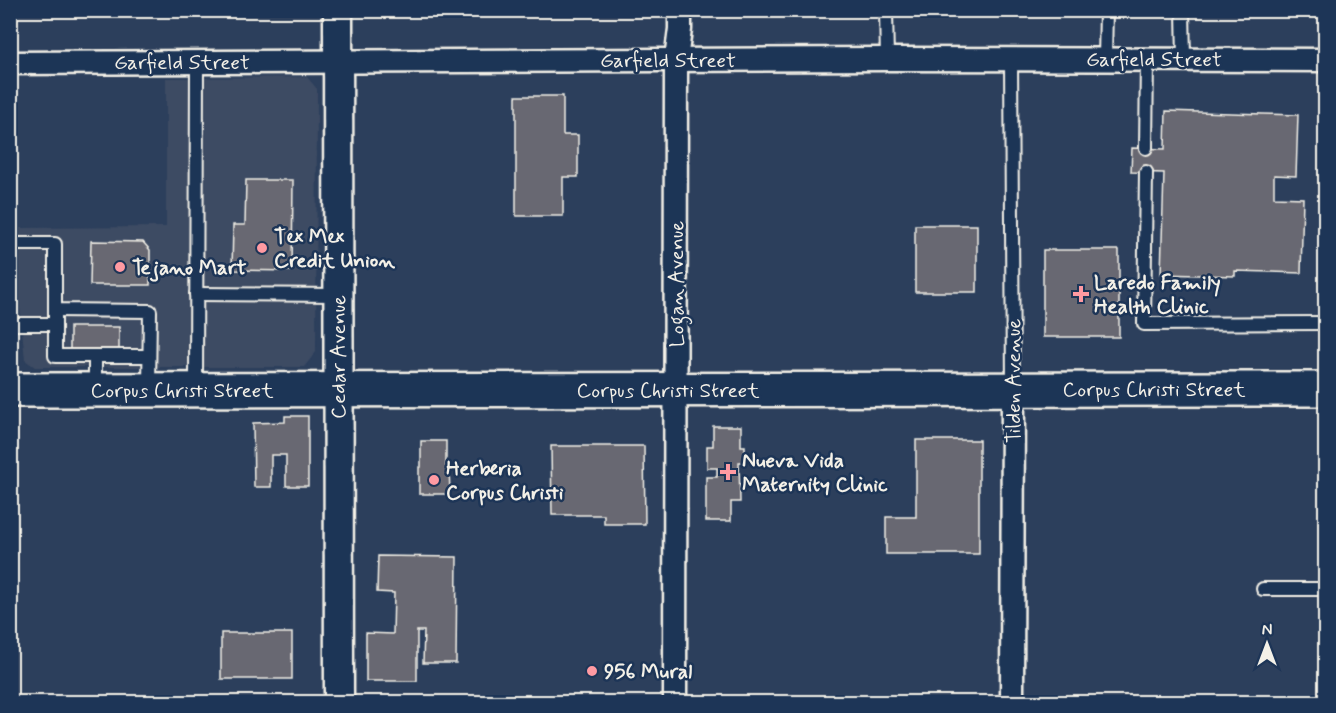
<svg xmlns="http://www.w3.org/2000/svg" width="1336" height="713" font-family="Mynerve,sans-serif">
<rect width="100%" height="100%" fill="#2c3f5c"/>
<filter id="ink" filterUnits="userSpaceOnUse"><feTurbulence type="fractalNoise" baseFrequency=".0167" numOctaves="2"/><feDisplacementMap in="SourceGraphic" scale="12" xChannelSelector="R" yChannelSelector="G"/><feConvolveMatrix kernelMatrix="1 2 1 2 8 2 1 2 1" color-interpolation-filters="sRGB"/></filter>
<g filter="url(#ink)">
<path fill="#3e4b63" d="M307,77L317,89L316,352L304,367H35L25,360L20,309V228L166,227V78Z"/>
<g fill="#686872" stroke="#f4f1e8" stroke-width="1.5">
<path d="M899,10H1073L1074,12L899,14Z"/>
<path d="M516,96H563V135H578V177H563V216H516Z"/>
<path d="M1166,111L1298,115L1296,176L1274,175V197L1303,198L1301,273L1235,271V276L1161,274L1164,173L1131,172L1132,148L1165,149Z"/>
<path d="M246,180H293L292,271L232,270L233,225H245Z"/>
<rect x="915" y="225" width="62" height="67"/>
<path d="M91,241L143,242L150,250V285H90Z"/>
<rect x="1043" y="250" width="76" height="87"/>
<rect x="70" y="327" width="49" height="24"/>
<path d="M285,416H308V486H286V455H271V487H254L253,423L285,422Z"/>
<path d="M713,426H741V446H745V462H739L740,502H731V521H706V477H717V468H707V446H713Z"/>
<path d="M916,440H979V554H886V517H916Z"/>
<path d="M421,441H446V466H449L450,494H419V467H421Z"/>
<path d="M551,446H644L645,524H604V515H552Z"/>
<path d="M378,556L457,557L456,663H423L424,631H417V681H366V633L393,634L394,593L377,592Z"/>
<rect x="221" y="633" width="71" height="46"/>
</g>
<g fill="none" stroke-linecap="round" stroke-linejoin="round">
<g stroke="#f4f1e8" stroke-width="16">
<g id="service">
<path d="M886,10L887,59"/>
<path d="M1183,10L1184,59"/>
<path d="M1011,59L1013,388"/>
<path d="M1105,59L1106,10"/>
<path d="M1146,148L1147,59"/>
<path d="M1146,172L1144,324L1326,323"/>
<path d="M10,244H55V310L150,311L149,389"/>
<path d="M196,294L338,295"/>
<path d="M55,310V356H149"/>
<path d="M10,324H55"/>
<path d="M95,356V389"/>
<path d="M196,388L197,62"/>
<path d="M1263,589H1326"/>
</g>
</g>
<g stroke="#f4f1e8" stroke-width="27">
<g id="minor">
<path d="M10,63L887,59L1326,60"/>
<path d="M675,702L676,60L680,29V10"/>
<path d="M1012,702L1013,389"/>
</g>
</g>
<g stroke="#f4f1e8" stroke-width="33">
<path id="tertiary" d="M338,10L339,702"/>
</g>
<g stroke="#f4f1e8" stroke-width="38">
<path id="secondary" d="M10,390L1326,389"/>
</g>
<use href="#service" stroke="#1d3557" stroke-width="12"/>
<use href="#minor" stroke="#1d3557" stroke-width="22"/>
<use href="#tertiary" stroke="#1d3557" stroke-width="28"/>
<use href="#secondary" stroke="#1d3557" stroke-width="33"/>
</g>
</g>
<g fill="#ff9aa2" stroke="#1d3557" stroke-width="2">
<circle cx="262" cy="248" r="6"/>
<circle cx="120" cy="267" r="6"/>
<path d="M1078 285h6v6h6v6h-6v6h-6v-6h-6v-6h6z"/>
<path d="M725 463h6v6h6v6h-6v6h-6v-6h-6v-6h6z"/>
<circle cx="434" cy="480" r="6"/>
<circle cx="592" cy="671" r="6"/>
</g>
<g text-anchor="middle" stroke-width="5" stroke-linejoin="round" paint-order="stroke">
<g font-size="21" fill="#f4f1e8" stroke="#1d3557">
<text x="1154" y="66">Garfield Street</text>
<text x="668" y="67">Garfield Street</text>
<text x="182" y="69">Garfield Street</text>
<text transform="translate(676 284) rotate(-90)" y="7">Logan Avenue</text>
<text transform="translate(338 357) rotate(-90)" y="7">Cedar Avenue</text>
<text transform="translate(1013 381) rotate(-90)" y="7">Tilden Avenue</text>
<text x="1154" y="396">Corpus Christi Street</text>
<text x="182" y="397">Corpus Christi Street</text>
<text x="668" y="397">Corpus Christi Street</text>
</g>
<g font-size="21" font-weight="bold" fill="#f4f1e8" stroke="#1d3557" text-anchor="start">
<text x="274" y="243">Tex Mex<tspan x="274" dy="24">Credit Union</tspan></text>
<text x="132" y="274">Tejano Mart</text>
<text x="1094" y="289">Laredo Family<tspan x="1094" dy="24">Health Clinic</tspan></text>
<text x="742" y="467">Nueva Vida<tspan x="742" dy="24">Maternity Clinic</tspan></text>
<text x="446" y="475">Herberia<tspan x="446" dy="24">Corpus Christi</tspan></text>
<text x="604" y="678">956 Mural</text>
</g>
</g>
<rect width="1336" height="713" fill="none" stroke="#1d3557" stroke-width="36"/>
<rect x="18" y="18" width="1300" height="677" fill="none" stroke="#f4f1e8" stroke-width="2" filter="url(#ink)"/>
<g transform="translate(1267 644)" stroke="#1d3557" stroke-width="4.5" paint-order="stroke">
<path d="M0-4.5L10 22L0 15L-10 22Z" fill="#f4f1e8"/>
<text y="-9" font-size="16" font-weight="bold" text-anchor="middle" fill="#f4f1e8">N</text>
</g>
</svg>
